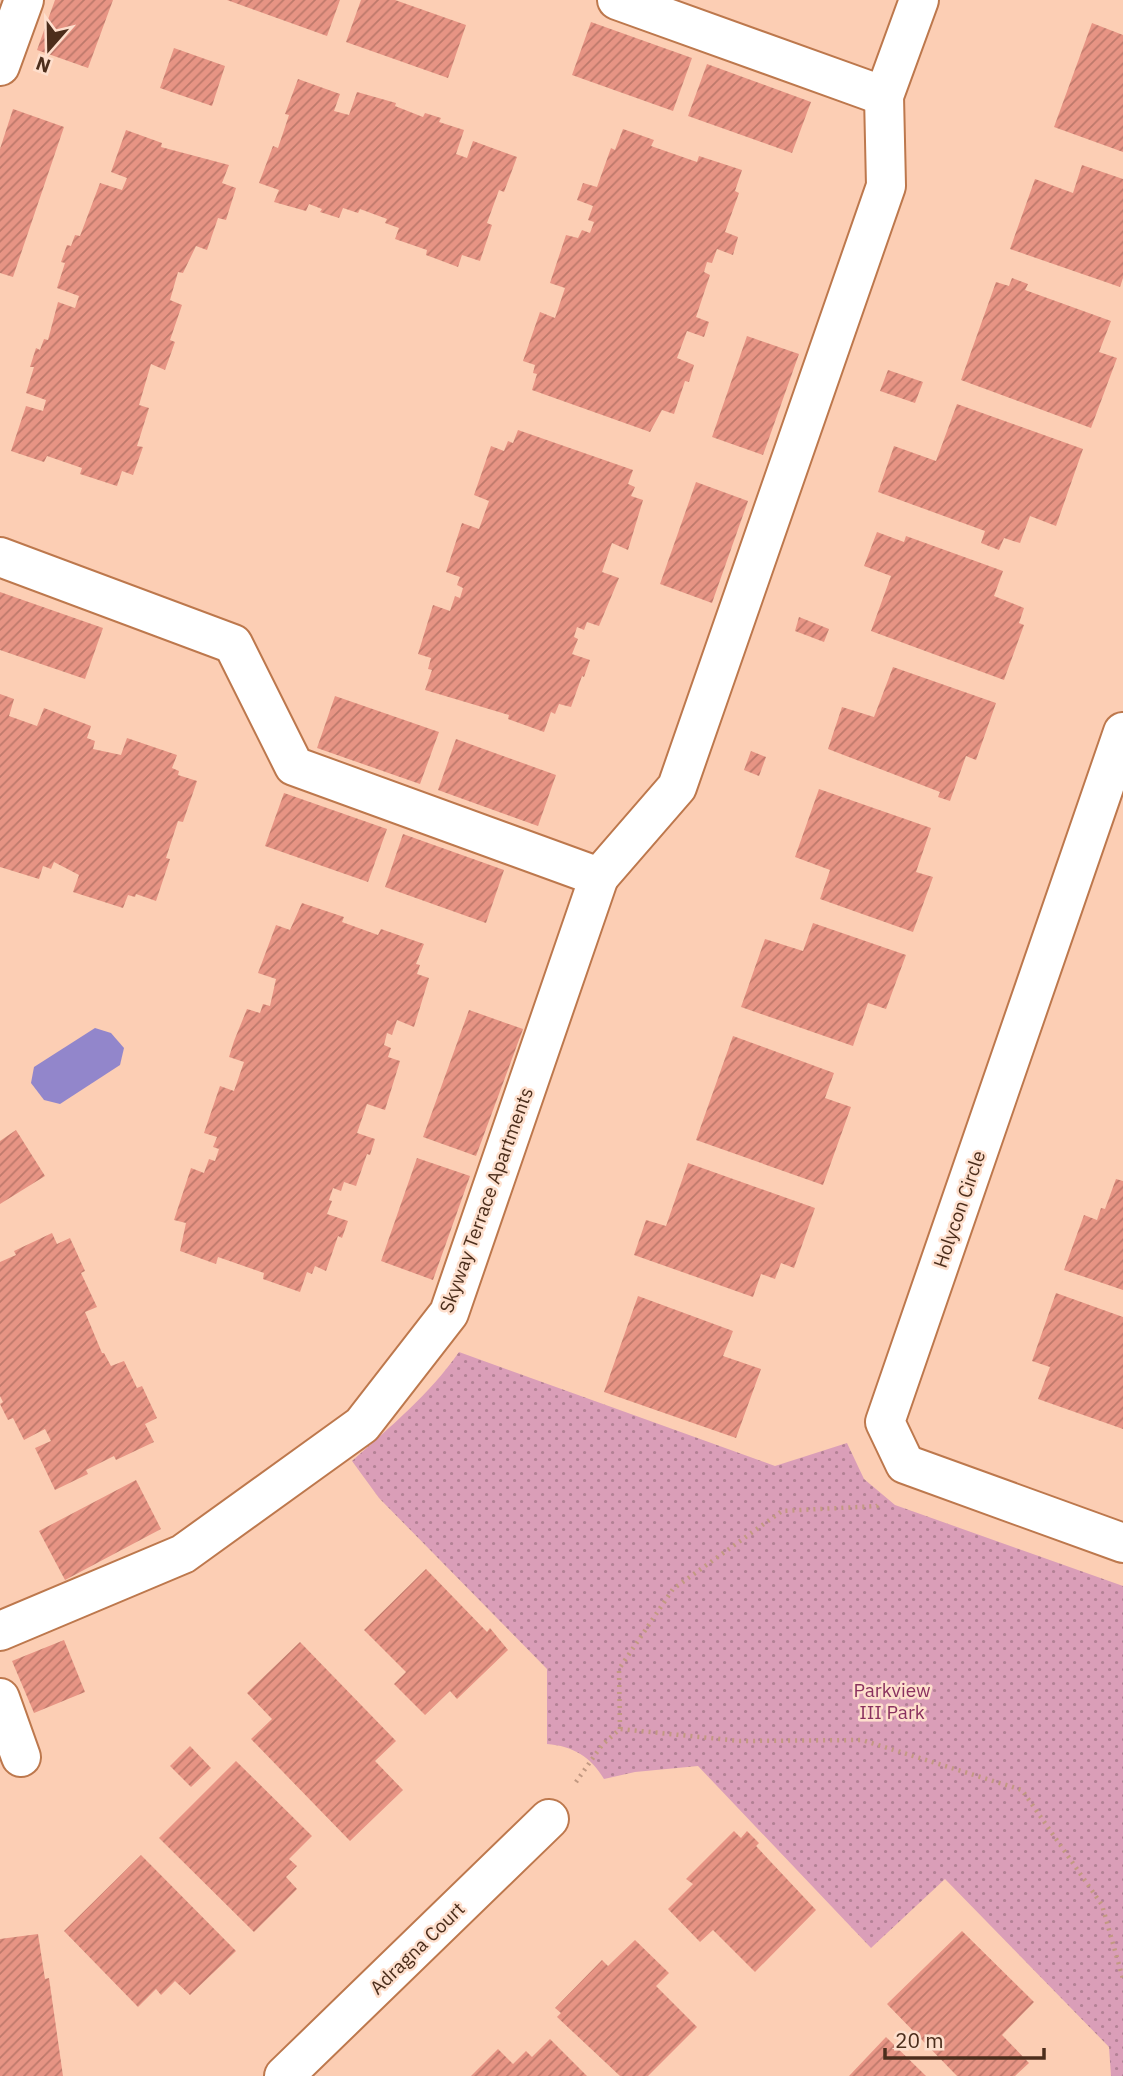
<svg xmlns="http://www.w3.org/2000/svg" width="1123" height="2076" font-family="'IBM Plex Sans',sans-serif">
<defs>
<pattern id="park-dots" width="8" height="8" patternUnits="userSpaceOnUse" patternTransform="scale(1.75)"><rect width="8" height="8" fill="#da9eb8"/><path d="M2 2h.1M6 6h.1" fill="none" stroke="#b38195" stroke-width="1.8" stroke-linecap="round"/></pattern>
<pattern id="building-hatch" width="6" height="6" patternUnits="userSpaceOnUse" patternTransform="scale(1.75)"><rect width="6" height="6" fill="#e79484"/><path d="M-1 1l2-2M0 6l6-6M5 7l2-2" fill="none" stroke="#bd796b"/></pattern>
</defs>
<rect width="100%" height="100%" fill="#fcceb4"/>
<path fill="url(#park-dots)" d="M459,1352L775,1466L847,1443L864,1479L895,1505L1123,1586V2076H1111L1109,2047L945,1879L871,1948L698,1766L635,1772L604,1779C591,1757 573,1746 547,1744V1669L379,1498L352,1461C390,1427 430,1394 459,1352Z"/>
<path fill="#9286cb" d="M95,1028L111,1033L124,1048L120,1065L60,1104L44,1100L31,1083L34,1067Z"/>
<g fill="url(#building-hatch)">
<path d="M55,0H113L88,68L37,50Z"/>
<path d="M227,0H340L327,36Z"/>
<path d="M361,0H395L466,25L448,78L346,42Z"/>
<path d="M591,22L692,58L673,111L572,75Z"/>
<path d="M1092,23L1123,35V152L1054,127Z"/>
<path d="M174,48L225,66L212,106L160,88Z"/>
<path d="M707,64L811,102L792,153L688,116Z"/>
<path d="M298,79L340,94L334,111L349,115L357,92L396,103L395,106L423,117L425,113L441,118L439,122L464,130L456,154L467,158L473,141L517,157L504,192L499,190L487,223L492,225L480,261L462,255L458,267L426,255L427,250L395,239L399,228L385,223L387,219L360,209L358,213L343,208L339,218L320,212L322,209L309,204L306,211L274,202L279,190L259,183L273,146L278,148L289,115L285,114Z"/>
<path d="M13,109L64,127L13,277L0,273V149Z"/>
<path d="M623,129L654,140L651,146L697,162L699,156L742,170L735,191L739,193L725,232L738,237L733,255L717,249L712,263L707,262L704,272L710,275L696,317L709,322L704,337L687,331L677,358L694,365L689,382L685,381L674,414L662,410L650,432L532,390L537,374L533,373L535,365L523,361L540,312L555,318L565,288L550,283L566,235L578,238L582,230L590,233L594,222L588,220L593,206L577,200L583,183L597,187L611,148L615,150Z"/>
<path d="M126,130L162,143L161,147L229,165L222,183L236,188L226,220L218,218L207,250L196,246L183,273L178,272L170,300L182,305L170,340L175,342L165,370L151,364L139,405L149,408L137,446L143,447L133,475L122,471L117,486L80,474L82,468L47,456L44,462L11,451L26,406L43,411L46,400L26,393L34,367H30L36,348L40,350L44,339L48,340L58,302L75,308L79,296L57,288L65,263L61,262L67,245L71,246L75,235L80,236L100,183L122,190L127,178L111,172Z"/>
<path d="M1082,165L1123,179V278L1120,287L1010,249L1035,179L1073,193Z"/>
<path d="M1012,278L1028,284L1025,290L1111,321L1099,352L1117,358L1091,428L961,380L996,282L1009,286Z"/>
<path d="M747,336L799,354L763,455L712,437Z"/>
<path d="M888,370L923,382L915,403L880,391Z"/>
<path d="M957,404L1083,449L1056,526L1030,516L1020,543L1004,538L999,550L981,543L985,531L878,492L894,446L936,461Z"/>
<path d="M518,430L633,470L628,484L635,487L631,496L643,500L628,550L612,543L602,572L619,578L599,626L587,622L584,630L577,627L574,637L578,639L572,654L590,660L584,677L582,676L571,707L559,704L555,714L551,712L544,732L508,719L509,715L425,690L432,670L428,669L431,658L418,654L433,605L450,611L455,596L460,598L463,588L457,585L460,577L446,572L462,523L479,529L489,501L474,495L491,446L504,451L508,441L513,443Z"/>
<path d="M696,482L748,501L712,603L660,584Z"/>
<path d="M877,532L904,542L906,536L1003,571L994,596L1024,608L1019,623L1024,625L1004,680L871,631L891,576L864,566Z"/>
<path d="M0,592L103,628L85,679L0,650Z"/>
<path d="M799,617L829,629L824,642L795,631Z"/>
<path d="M893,667L996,703L976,760L966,756L950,801L938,797L940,792L828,749L842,707L874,717Z"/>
<path d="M0,694L14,699L9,716L37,726L44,708L91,726L87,738L95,741L93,749L121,755L127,738L177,755L172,768L179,771L178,775L197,781L183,822L178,821L166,858L170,859L156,901L136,894L135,897L128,895L123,908L73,892L79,875L54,862L51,869L43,866L39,879L0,867Z"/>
<path d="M335,696L439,732L420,784L317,748Z"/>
<path d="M456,739L556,775L538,826L438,790Z"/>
<path d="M751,751L766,757L759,776L744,770Z"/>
<path d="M819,789L931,828L916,872L933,877L913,932L820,899L830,870L795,857Z"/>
<path d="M284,793L387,829L368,882L265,846Z"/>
<path d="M403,834L504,870L486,923L385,887Z"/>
<path d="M302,903L344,917L342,922L378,935L381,929L424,944L416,964L420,965L417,974L429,978L414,1027L397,1020L392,1035L387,1033L384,1045L391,1048L388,1057L400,1061L385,1110L367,1104L357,1133L375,1139L370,1155L367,1154L356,1186L344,1182L341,1191L333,1188L329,1200L332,1201L327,1214L348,1221L342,1238L338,1236L326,1271L315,1266L312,1274L307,1272L300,1292L263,1279L264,1273L218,1257L216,1264L180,1251L186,1223L174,1220L191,1168L204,1173L209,1159L215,1161L219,1149L213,1147L217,1137L204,1133L220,1086L234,1091L244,1062L229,1057L234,1041L247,1009L260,1013L263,1004L270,1006L276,979L258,973L276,925L290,930Z"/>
<path d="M813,923L906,955L886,1009L868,1003L853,1046L741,1007L765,939L803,951Z"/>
<path d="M469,1010L523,1029L476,1156L423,1137Z"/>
<path d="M733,1036L834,1073L825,1098L851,1107L823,1185L696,1140Z"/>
<path d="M16,1130L45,1176L0,1204V1141Z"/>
<path d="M417,1158L470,1176L433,1280L381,1261Z"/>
<path d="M688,1163L815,1208L794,1268L781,1263L775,1279L761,1274L753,1297L634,1255L646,1220L666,1226Z"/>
<path d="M1116,1179L1123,1181V1290L1064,1270L1084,1215L1097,1220L1101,1208L1105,1209Z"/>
<path d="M52,1233L57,1244L70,1238L85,1271L81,1273L97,1307L85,1312L102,1353H104L111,1366L124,1361L137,1388L142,1386L157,1418L145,1424L154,1442L116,1460L114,1456L86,1470L88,1474L55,1490L35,1448L51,1441L45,1429L24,1440L13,1418L8,1420L0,1404L3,1402L0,1396V1262L16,1255L14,1251Z"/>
<path d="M1056,1293L1123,1317V1429L1038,1399L1050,1367L1032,1361Z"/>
<path d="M638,1296L733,1331L723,1356L761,1369L736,1438L604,1392Z"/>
<path d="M136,1480L161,1529L65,1580L39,1531Z"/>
<path d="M426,1569L487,1632L490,1628L508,1650L457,1699L450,1691L425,1715L394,1684L406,1672L364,1630Z"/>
<path d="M64,1640L85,1692L34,1713L12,1661Z"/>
<path d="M300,1642L396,1741L375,1761L403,1790L350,1841L251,1739L272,1719L247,1693Z"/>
<path d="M190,1746L211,1768L191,1787L170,1766Z"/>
<path d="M236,1761L312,1836L289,1859L297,1866L286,1877L297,1889L254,1932L159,1838Z"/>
<path d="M734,1831L741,1838L747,1831L759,1843L756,1846L816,1910L755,1972L713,1930L700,1942L668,1909L693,1884L686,1879Z"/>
<path d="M141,1855L236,1951L190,1995L175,1981L161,1995L156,1989L138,2007L64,1931Z"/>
<path d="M962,1931L1034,2002L1002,2035L1029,2063L1015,2076H957L887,2004Z"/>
<path d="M38,1934L45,1979L49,1978L63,2076H0V1939Z"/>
<path d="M635,1940L669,1973L656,1986L697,2027L648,2076H620L557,2017L561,2013L555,2008L602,1960L608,1966Z"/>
<path d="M886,2037L926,2076H849Z"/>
<path d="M550,2039L587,2076H471L498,2049L513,2064L526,2051L532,2057Z"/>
</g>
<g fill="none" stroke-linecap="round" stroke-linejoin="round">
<g stroke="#bd784d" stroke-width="42">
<g id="minor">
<path d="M617,0L884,96"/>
<path d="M0,66L24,0"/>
<path d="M0,557L233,644L294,766L599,877L677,787L886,186L884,96L919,0"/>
<path d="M1123,732L885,1422L905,1464L1123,1543"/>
<path d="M0,1631L183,1554L362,1425L449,1313L599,877"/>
<path d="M0,1698L21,1757"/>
<path d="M284,2076L549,1819"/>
</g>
</g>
<g stroke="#c29982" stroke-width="4.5" stroke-dasharray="2 5" stroke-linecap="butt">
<path d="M620,1729L619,1669L673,1589L782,1511L877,1506L879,1503"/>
<path d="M576,1782L602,1745L620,1729L740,1741L862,1740L1022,1790L1102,1905L1123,1979"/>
</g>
<use href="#minor" stroke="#fff" stroke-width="38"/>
</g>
<g text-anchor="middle" stroke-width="5" stroke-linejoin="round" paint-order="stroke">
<g font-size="19" fill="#4c2e1c" stroke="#fedfcd">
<text transform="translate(486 1200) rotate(-70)" y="7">Skyway Terrace Apartments</text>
<text transform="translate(959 1209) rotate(-71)" y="7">Holycon Circle</text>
<text transform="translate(417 1948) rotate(-44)" y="7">Adragna Court</text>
</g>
<g font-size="19" fill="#89305e" stroke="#fedfcd">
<text x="892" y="1697">Parkview<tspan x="892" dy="22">III Park</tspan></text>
</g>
</g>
<g transform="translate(49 49) rotate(200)" stroke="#fedfcd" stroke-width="5" paint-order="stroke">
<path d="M0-5L12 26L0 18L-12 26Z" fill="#4c2e1c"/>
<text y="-10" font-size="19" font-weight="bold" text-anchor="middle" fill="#4c2e1c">N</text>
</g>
<path d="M885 2048v10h159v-10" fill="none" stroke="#4c2e1c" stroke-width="3.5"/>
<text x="895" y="2048" font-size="21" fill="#4c2e1c" stroke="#fedfcd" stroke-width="5" paint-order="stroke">20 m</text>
</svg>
